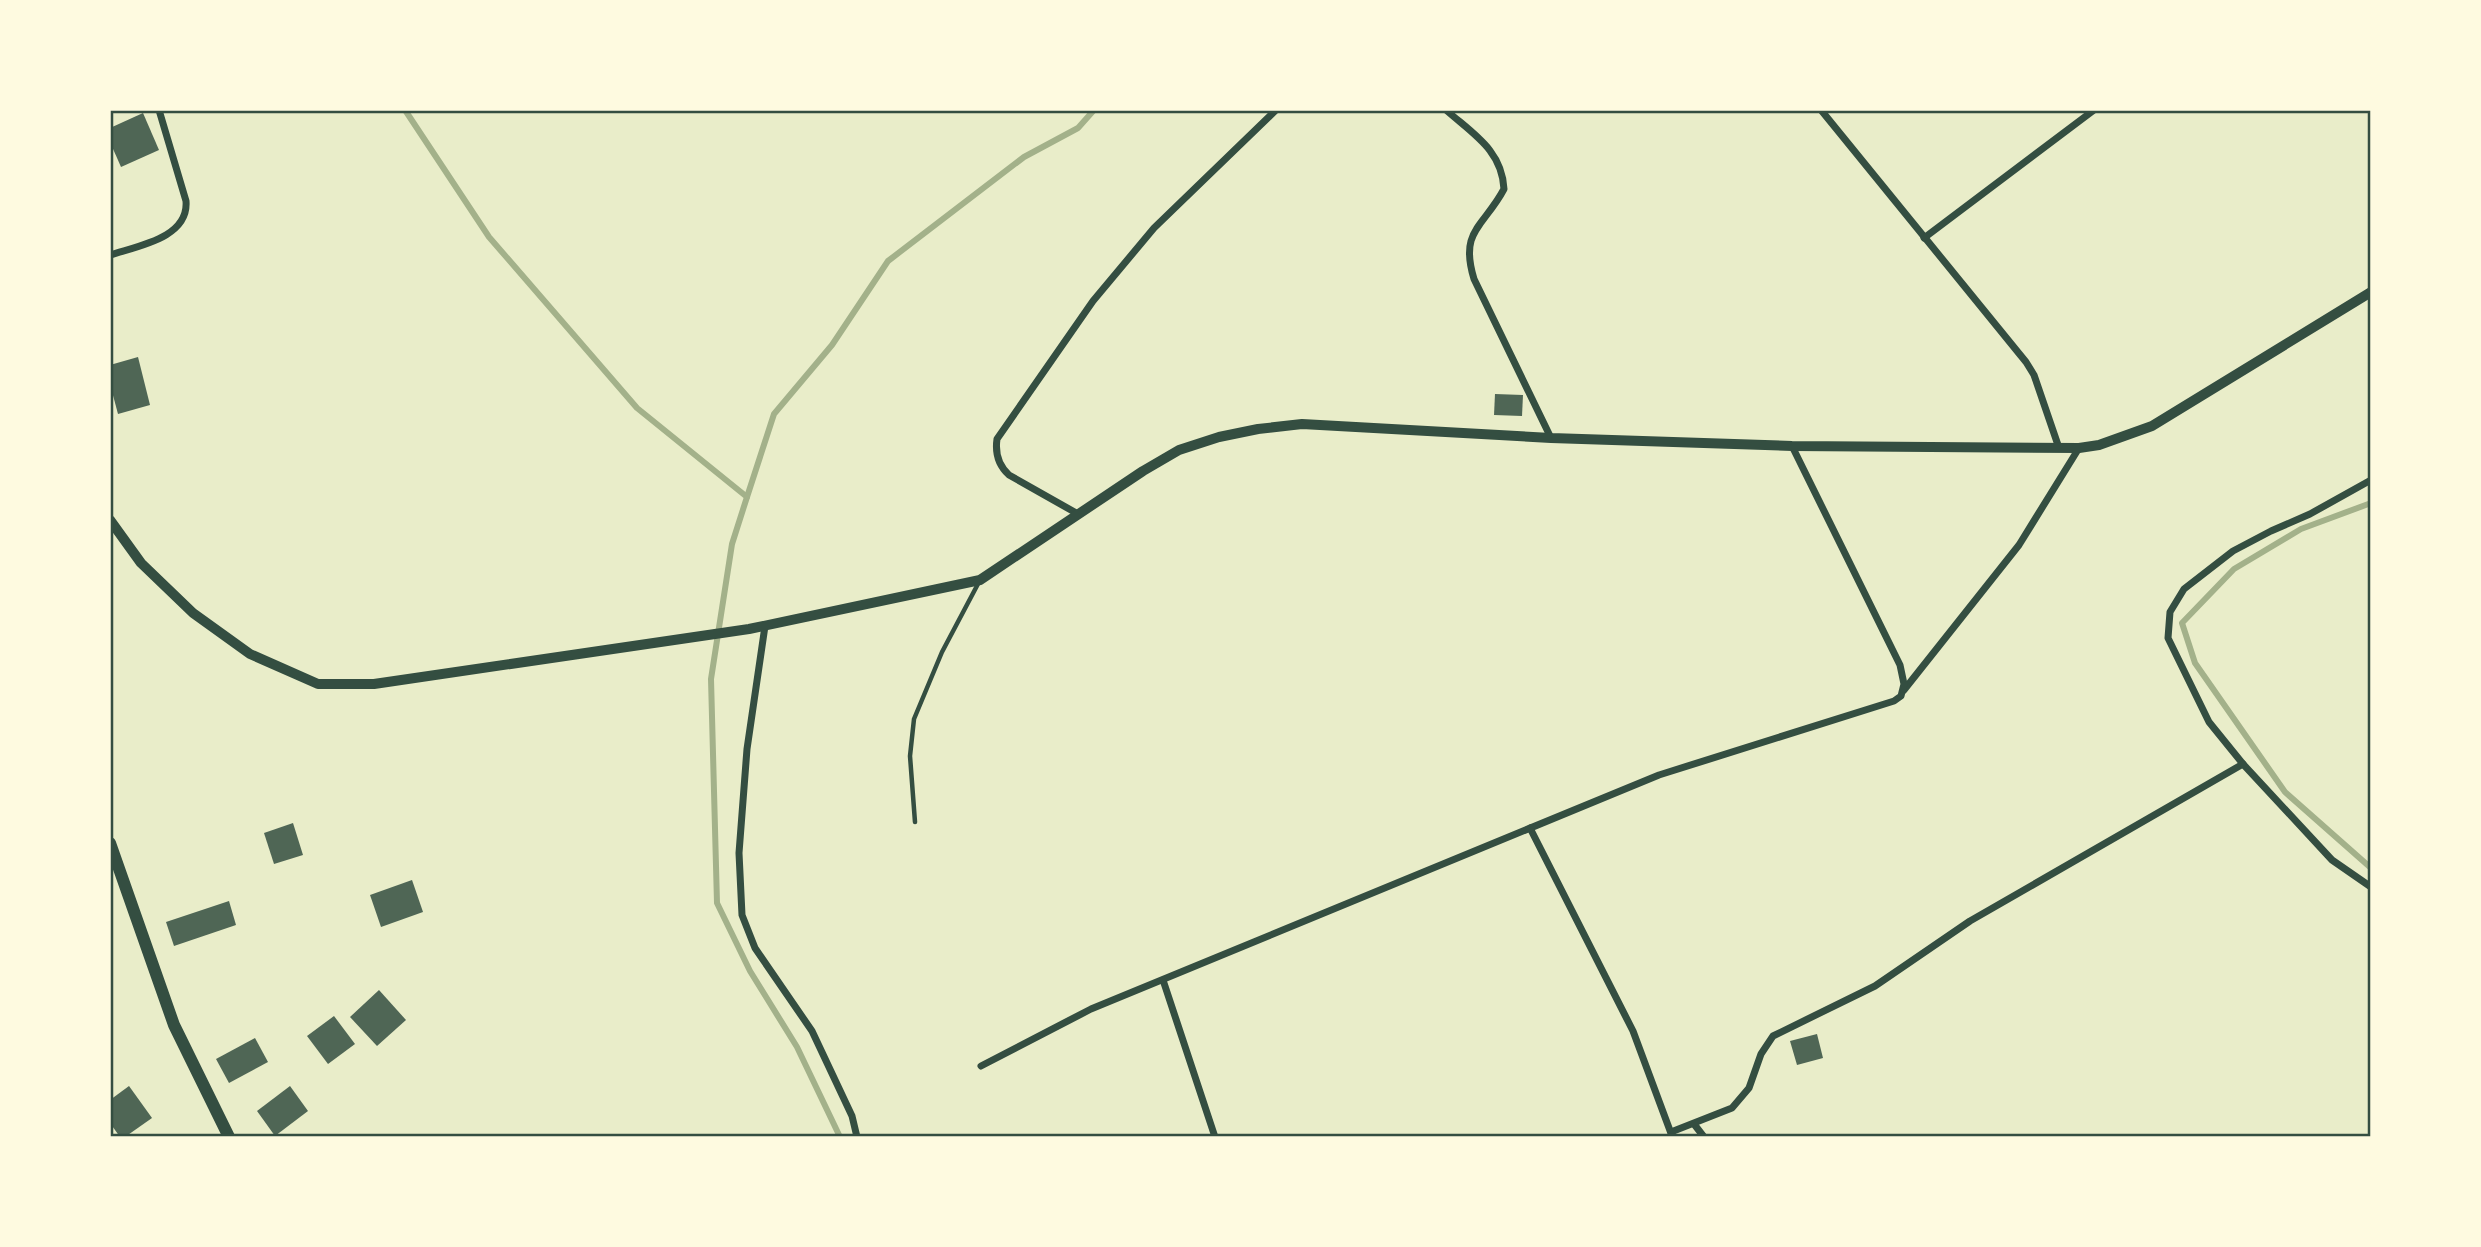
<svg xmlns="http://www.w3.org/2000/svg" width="2481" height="1247" font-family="Helvetica,sans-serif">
<rect width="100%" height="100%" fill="#e9edc9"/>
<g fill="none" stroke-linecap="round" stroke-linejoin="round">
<g stroke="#a3b18a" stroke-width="6">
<path d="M405,110L489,237L637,408L747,497L732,544L711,679L717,903L750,971L797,1047L840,1137"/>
<path d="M747,497L774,414L832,345L888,261L1024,157L1078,128L1094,110"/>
<path d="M2371,503L2301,529L2234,569L2182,623L2195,663L2285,792L2371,868"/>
</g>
</g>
<g fill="#4f6655">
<path d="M143,113L159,150L121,167L110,142V128Z"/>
<path d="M138,357L150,405L118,414L110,384V365Z"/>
<path d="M1495,394L1523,395L1522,416L1494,415Z"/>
<path d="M293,823L303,855L274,864L264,833Z"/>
<path d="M412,880L423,912L381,927L370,895Z"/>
<path d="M229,901L236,925L174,946L166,922Z"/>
<path d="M379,990L406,1020L377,1046L350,1017Z"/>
<path d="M334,1016L355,1044L328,1064L307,1036Z"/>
<path d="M1817,1034L1823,1058L1797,1065L1790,1041Z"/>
<path d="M255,1038L268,1062L229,1083L216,1059Z"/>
<path d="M129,1086L152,1118L125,1137H120L110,1123V1100Z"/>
<path d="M290,1086L308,1111L275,1136L257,1111Z"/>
</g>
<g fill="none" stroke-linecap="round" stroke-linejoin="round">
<path stroke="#344e41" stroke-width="4.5" d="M915,822L910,756L914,719L942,652L979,582"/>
<g stroke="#344e41" stroke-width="7">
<path d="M1446,110C1473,134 1502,150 1504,189C1484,227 1459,230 1474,279L1551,438"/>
<path d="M1821,110L2026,362L2034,375L2059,448"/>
<path d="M1924,238L2094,110"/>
<path d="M110,255C137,246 189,238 186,201L159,110"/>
<path d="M2371,480L2310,514L2271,531L2233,551L2184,589L2170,612L2168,638L2209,722L2243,764L2332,860L2371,887"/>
<path d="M1078,514L1009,475C998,465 995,453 997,439L1093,301L1154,228L1276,110"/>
<path d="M765,626L747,749L739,853L742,915L755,948L812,1031L852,1116L857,1137"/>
<path d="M1904,690L2019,545L2079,448"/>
<path d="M1530,828L1633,1031L1672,1136"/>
<path d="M1163,980L1215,1137"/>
<path d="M981,1066L1091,1009L1659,775L1894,701L1901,696L1904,684L1900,665L1792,446"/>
<path d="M1694,1124L1704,1137"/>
<path d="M1671,1132L1732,1108L1749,1088L1761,1054L1773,1036L1875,986L1970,921L2243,764"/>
</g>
<path stroke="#344e41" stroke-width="10" d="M110,520L141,563L193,613L250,654L318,684H374L749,629L980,580L1143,471L1179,450L1219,437L1258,429L1302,424L1551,438L1792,446L2079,448L2099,445L2152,426L2371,292"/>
<path stroke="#344e41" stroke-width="12" d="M110,843L174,1025L229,1137"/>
</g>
<rect width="2481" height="1247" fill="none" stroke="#fefae0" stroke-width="224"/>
<rect x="112" y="112" width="2257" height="1023" fill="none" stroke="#344e41" stroke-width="2.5"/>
</svg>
